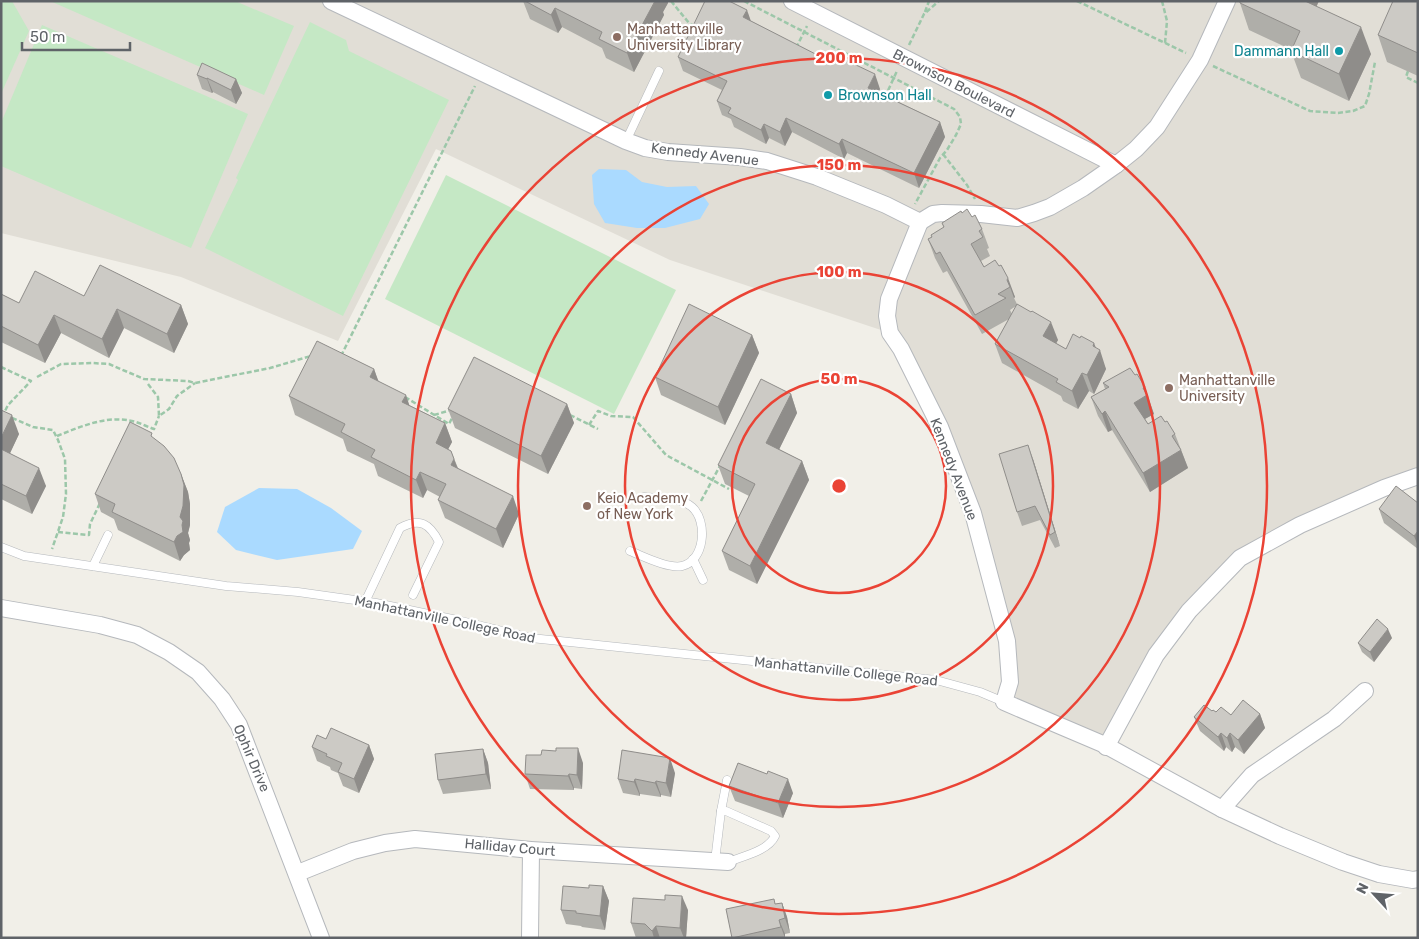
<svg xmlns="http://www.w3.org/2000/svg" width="1419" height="939" font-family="Rubik,sans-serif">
<rect width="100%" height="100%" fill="#f1efe8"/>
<path fill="#e1ded6" d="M1,1H1418V476L1240,558L1189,611L1106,747L1004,702L1010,682L973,513L890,333L670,260L436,149L338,341L181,277L1,233Z"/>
<g fill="#c5e8c5">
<path d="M1,1H12L29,31L1,94Z"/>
<path d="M50,1H235L294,26L264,95Z"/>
<path d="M310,22L346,40L349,51L449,100L343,316L205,248L238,180L236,178Z"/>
<path d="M42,25L248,114L191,248L1,166V123Z"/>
<path d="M446,175L676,290L614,414L385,299Z"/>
</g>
<g fill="#aadaff">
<path d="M599,169L626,170L642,182L667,187L696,186L709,204L700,219L665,228H637L605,223L594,204L592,175Z"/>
<path d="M259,488L297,489L331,508L362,531L353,549L277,560L236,550L217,532L225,507Z"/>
</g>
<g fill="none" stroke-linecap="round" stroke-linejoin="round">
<g stroke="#b5b8bc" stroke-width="9">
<g id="lane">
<path d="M626,141L659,71"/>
<path d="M1,547L24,556L226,586L298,592L376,603L457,620L531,638L936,680L980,692L1004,702"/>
<path d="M630,551C643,556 668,569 682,566C705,561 708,521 692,507C680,497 659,498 644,497"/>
<path d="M693,559L703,580"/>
<path d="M93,566L108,535"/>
<path d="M365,602L400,528C420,517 430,524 439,542L413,595"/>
<path d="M721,811L727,780"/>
<path d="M715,861L721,811H726L771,831L775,836C768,851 743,856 728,862"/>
</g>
</g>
<g stroke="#b5b8bc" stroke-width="18">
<g id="street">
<path d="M331,1L626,141L645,148L668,152L740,157L767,161L817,177L886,205L920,222"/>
<path d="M792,1L1116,165"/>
<path d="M920,222L889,299L887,316L890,333L901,349L940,427L973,513L1007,641L1010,682L1004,702L1105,745L1222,809L1280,836L1343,862L1379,874L1413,880L1418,879"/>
<path d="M920,222L933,214L942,213L981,214L1017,218L1034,213L1050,207L1083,188L1116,165L1136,149L1157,127L1200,60L1227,1"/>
<path d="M1,608L100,625L137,635L169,652L198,672L222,699L239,725L321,938"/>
<path d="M1106,747L1156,655L1189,611L1240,558L1300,525L1384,488L1418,476"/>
<path d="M1222,809L1252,775L1334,719L1365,691"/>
<path d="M298,873L353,851L385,843L415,839L531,850L728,862"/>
<path d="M530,938L531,850"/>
</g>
</g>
<g stroke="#9cc7a9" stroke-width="2.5" stroke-dasharray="5 2.5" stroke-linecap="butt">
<path d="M671,1L689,23L695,27"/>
<path d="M744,1L954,109L960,117L961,124L956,135L947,150L940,158L915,204"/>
<path d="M1077,1L1186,53"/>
<path d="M1162,1L1167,21L1165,43"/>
<path d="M925,12L929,1"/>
<path d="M909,45L924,14L939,1"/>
<path d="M796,48L807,26"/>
<path d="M1213,66L1310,111L1338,113L1353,111L1365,106L1369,94L1375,62"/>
<path d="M1408,71L1406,77L1418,83"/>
<path d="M885,97L897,71"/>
<path d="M943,154L967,185L975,199"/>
<path d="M341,356L475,86"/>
<path d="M1,367L31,381L8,405L4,413"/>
<path d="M37,377L61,364L92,363L109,364L144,379L188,381L195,383L270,368L311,356"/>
<path d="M148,384L158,397L159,416L169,409L177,396L195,383"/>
<path d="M405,397L449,424L453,416"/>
<path d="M434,415L451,410"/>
<path d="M570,415L598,429"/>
<path d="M12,418L33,427L53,430L58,440L65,459L66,494L63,517L52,549"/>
<path d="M589,425L598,411L611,416L633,417L666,455L729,489"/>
<path d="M57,436C82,426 109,414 136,422C142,424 148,427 154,429L159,416"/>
<path d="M701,501L721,464"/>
<path d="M58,532L89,535L90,524L100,503"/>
</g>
<use href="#lane" stroke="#fff" stroke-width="8"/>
<use href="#street" stroke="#fff" stroke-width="16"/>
</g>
<g fill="#afaea9" fill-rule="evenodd">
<path d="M523,1H668V3L663,12L664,15L634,72L606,58L602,48L562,27L558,33L530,19Z"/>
<path d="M1418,1V76L1387,62L1378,35Z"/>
<path d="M1240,3L1317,7L1371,54L1349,101L1301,78L1291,51L1292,50L1249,30Z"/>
<path d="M751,21L880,89L878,92L940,122L945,137L919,188L847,153L844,159L792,132L785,146L769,138L766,144L734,127L731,119L722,115L717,101L722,90L683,71L678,57Z"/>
<path d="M197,75L236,79L242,93L236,104L213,92L212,93L202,89Z"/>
<path d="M962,213L972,217L982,229L989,248L987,249L990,256L981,261L984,267L999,266L1001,265L1015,297L1014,298L1017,304L1058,340L1056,343L1066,349L1096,348L1106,369L1094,394L1089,391L1078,409L1063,401L1061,396L1002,363L995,344L1009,319L982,334L947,271L943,273L935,258L928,239L932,237L931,235L944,228L942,223ZM1016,306L1012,314L1010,310Z"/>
<path d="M1,294L19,303L84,296L181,305L188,324L174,353L124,328L109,358L61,333L45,363L1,342Z"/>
<path d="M752,335L759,353L725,425L661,395L655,377Z"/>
<path d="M374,369L378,381L409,405L445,423L452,442L448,449L451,451L458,468L519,514L503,548L445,518L438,500L440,497L427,490L423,498L378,476L374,464L347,451L343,439L295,415L289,396Z"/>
<path d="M1135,375L1145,387L1154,414L1145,419L1148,424L1165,422L1175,434L1188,468L1150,492L1112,430L1108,432L1098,416L1091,397L1105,389L1103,383Z"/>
<path d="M791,394L797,413L779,449L802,461L809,480L757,584L729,570L722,551L749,496L725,484L718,465Z"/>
<path d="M567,404L574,423L548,474L455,428L448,409Z"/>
<path d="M1,410L19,434L10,453L46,486L32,514L1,499Z"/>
<path d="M154,438L181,474L188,492L190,504V525L188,533L190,540L189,543L190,550L184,555L180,561L118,530L114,519L101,512L95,494Z"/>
<path d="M1033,459L1060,546L1055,548L1040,520L1022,526L1017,512Z"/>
<path d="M1418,503V549L1384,523L1379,509Z"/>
<path d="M1392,638L1374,662L1362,652L1358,643Z"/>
<path d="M1212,711L1231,715L1260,714L1265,728L1244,754L1235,747L1232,752L1226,747L1224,751L1200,731L1194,717Z"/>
<path d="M326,739L369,745L374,759L359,793L343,786L338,773L331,770L330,767L317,761L312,747Z"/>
<path d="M483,749L488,763L491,789L443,794L438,780Z"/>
<path d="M583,763L582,789L574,788V790L530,789L525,774Z"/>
<path d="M675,773L671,797L661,795V797L640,794V796L623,793L618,779Z"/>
<path d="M729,786L793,793L783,818L735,801Z"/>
<path d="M603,886L609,901L605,930L582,927L581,926L566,924L561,910L589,888Z"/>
<path d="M782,903L787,917L790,933L785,934V938H732L776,904Z"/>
<path d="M688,910L686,938H636L631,923Z"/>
</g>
<g fill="#8f8d8a">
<path d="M655,1H668V3L663,12L664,15L634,72L627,53Z"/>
<path d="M1299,1H1319L1308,25Z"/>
<path d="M555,8L562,27L558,33L551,15Z"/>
<path d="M747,10L752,24L743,17Z"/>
<path d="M1361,27L1371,54L1349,101L1339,74Z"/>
<path d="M875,74L880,89L873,102L868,88Z"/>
<path d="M207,78L213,92L212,93L207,79Z"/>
<path d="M236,79L242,93L236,104L231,90Z"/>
<path d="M786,118L792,132L785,146L780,132Z"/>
<path d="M940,122L945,137L919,188L914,173Z"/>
<path d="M764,124L769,138L766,144L761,130Z"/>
<path d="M842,139L847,153L844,159L839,144Z"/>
<path d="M1008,278L1015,297L1014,298L1010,287L1007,280Z"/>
<path d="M181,305L188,324L174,353L167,334Z"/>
<path d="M117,309L124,328L109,358L102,339Z"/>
<path d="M54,315L61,333L45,363L38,345Z"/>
<path d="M1051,322L1058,340L1050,355L1043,336Z"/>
<path d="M752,335L759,353L725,425L718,407Z"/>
<path d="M1094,343L1098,353L1100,350L1106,369L1094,394L1087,375L1093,346Z"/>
<path d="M374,369L381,388L370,377Z"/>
<path d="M1082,373L1089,391L1078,409L1072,391Z"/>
<path d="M791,394L797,413L773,462L766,443Z"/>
<path d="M406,395L412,413L402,402Z"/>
<path d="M1147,395L1154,414L1141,421L1134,403Z"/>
<path d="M567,404L574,423L548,474L541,456Z"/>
<path d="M1105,411L1112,430L1108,432L1102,414Z"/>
<path d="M12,415L19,434L4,466L1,459V438Z"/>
<path d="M445,423L452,442L442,461L436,443Z"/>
<path d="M1028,445L1033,459L1060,546L1055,532Z"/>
<path d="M1181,450L1188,468L1150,492L1143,473Z"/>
<path d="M454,459L461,477L451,465Z"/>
<path d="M802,461L809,480L757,584L750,566Z"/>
<path d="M39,468L46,486L32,514L26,496Z"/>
<path d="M420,472L427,490L423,498L416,480Z"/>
<path d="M181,474L188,492L190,504V525L188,533L190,540L189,543L190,550L184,555L180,561L174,542L180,517Z"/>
<path d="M513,496L519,514L503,548L496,529Z"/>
<path d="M1418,531V546L1414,536Z"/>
<path d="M1388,629L1392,638L1374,662L1370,652Z"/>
<path d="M1260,714L1265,728L1244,754L1238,740Z"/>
<path d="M1221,733L1226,747L1224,751L1218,737Z"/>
<path d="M1230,733L1235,747L1232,752L1227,738Z"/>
<path d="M369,745L374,759L359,793L354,779Z"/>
<path d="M578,748L583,763L582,789L577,775Z"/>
<path d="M483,749L488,763L491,789L486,774Z"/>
<path d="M670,758L675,773L671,797L666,783Z"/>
<path d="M569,774L574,788V790L568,776Z"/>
<path d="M635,779L640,794V796L634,782Z"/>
<path d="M788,779L793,793L783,818L778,803Z"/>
<path d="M656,781L661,795V797L655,783Z"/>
<path d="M603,886L609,901L605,930L600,916Z"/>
<path d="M682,896L688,910L686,938H684L680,928Z"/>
<path d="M782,903L787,917L790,933L785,918Z"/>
<path d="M779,920L785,934V938L781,927Z"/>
<path d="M656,926L660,938H654L652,931Z"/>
</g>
<g fill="#cccac5" stroke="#8f8d8a">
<path d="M525,1H655L627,53L599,39L602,32L555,8L551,15Z"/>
<path d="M705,1H729L747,10L743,17L833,63L837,56L875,74L868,88L940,122L914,173L842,139L839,144L786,118L780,132L764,124L761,130L728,113L731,108L717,101L727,81L678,57Z"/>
<path d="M1240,1H1305L1361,27L1339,74L1291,51L1300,31L1240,3Z"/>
<path d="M1393,1H1418V53L1378,35Z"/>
<path d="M202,63L236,79L231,90L207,78V79L197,75Z"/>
<path d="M967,209L972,217L975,215L982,229L979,231L983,237L971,244L984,267L995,260L999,266L1001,265L1008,278L1007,280L1010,287L998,294L1006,298L975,315L940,252L936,254L928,239L932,237L931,235L944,227L942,223L961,211L962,213Z"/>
<path d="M100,265L181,305L167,334L117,309L102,339L54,315L38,345L1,326V294L19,303L35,271L84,296Z"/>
<path d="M689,304L752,335L718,407L655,377Z"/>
<path d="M1017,304L1031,312L1032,311L1051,322L1043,336L1066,349L1073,334L1080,338L1081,336L1094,343L1093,346L1100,350L1087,375L1082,373L1072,391L1056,382L1058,379L995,344Z"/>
<path d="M317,341L374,369L370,377L406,395L402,402L445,423L436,443L451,451L454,459L451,465L513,496L496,529L438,500L446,484L420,472L416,480L371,457L375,450L341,432L345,424L289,396Z"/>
<path d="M474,357L567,404L541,456L448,409Z"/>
<path d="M1130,368L1135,375L1137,374L1145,387L1143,388L1147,395L1134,403L1148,424L1161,416L1165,422L1167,421L1175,434L1172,436L1181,450L1143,473L1105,411L1102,414L1091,397L1109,387L1103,383Z"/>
<path d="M761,379L791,394L766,443L802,461L750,566L722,551L755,484L718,465Z"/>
<path d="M1,410L12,415L1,438Z"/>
<path d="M130,422L152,433L151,436L164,446L174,458L181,474L184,485L183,506L180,517L183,521L182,525L183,532L177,536L174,542L112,512L115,504L95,494Z"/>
<path d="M1028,445L1055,532L1050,535L1035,506L1017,512L999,454Z"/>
<path d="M1,449L39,468L26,496L1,484Z"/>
<path d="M1396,486L1418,503V531L1414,536L1379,509Z"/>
<path d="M1377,619L1388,629L1370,652L1358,643Z"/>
<path d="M1243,700L1260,714L1238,740L1230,733L1227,738L1221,733L1218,737L1194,717L1204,705L1212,711L1213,710L1216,712L1221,707L1231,715Z"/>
<path d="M331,728L369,745L354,779L338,772L342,763L326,756L327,754L312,747L317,735L326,739Z"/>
<path d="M556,748H578L577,775L569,774L568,776L525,774L526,755H541L542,750L556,751Z"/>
<path d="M483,749L486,774L438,780L435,754Z"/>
<path d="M622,750L670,758L666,783L656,781L655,783L635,779L634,782L618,779Z"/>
<path d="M738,763L767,774L768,771L788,779L778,803L729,786Z"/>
<path d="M589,885L603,886L600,916L576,913V911L561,910L563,886L589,888Z"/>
<path d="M665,895L682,896L680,928L656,926L652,931L645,924L631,923L633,898L665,900Z"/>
<path d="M774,899L775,904L782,903L785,918L779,920L781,927L732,938L726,909Z"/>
</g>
<g fill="none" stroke="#ea4335" stroke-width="2.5">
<circle cx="839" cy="486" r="107"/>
<circle cx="839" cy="486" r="214"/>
<circle cx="839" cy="486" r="321"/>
<circle cx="839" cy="486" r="428"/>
</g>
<g fill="#8d6e63" stroke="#fff" stroke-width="2">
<circle cx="617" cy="37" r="5"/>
<circle cx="1169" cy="388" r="5"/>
<circle cx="587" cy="506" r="5"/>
</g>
<g fill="#0f9aa8" stroke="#fff" stroke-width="2">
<circle cx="1339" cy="51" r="5"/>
<circle cx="828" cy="95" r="5"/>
</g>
<g text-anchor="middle" stroke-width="4.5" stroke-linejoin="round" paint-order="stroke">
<g font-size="14" fill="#785e54" stroke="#fff" text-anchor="start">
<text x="627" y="34">Manhattanville<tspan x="627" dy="16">University Library</tspan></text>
<text x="1179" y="385">Manhattanville<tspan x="1179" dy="16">University</tspan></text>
<text x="597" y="503">Keio Academy<tspan x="597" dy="16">of New York</tspan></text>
</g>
<g font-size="14" fill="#0d838f" stroke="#fff" text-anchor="end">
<text x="1329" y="56">Dammann Hall</text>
<text x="838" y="100" text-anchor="start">Brownson Hall</text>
</g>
<g font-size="14" fill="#5f6368" stroke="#fff">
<text transform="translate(954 83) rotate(27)" y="5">Brownson Boulevard</text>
<text transform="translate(705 154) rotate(7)" y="5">Kennedy Avenue</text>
<text transform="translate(954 469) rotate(69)" y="5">Kennedy Avenue</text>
<text transform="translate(445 619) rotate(12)" y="5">Manhattanville College Road</text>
<text transform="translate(846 671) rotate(6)" y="5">Manhattanville College Road</text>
<text transform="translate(252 758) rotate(67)" y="5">Ophir Drive</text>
<text transform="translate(510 847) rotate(5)" y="5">Halliday Court</text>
</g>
</g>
<circle cx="839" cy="486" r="8" fill="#ea4335" stroke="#fff" stroke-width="2.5"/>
<g font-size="15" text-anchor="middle" font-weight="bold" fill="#ea4335" stroke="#fff" stroke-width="4.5" stroke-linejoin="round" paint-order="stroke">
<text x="839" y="63">200 m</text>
<text x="839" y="170">150 m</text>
<text x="839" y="277">100 m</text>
<text x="839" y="384">50 m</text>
</g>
<rect width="1419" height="939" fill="none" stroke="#5f6368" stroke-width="5"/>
<g transform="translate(1374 894) rotate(296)" stroke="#ffffff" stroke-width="4" paint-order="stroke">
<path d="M0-4L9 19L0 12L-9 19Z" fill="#5f6368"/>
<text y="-8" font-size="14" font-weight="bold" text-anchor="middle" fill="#5f6368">N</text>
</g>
<path d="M22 42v8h108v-8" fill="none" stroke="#5f6368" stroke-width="2.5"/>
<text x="30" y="42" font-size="15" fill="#5f6368" stroke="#ffffff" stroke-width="4" paint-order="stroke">50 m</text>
</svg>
